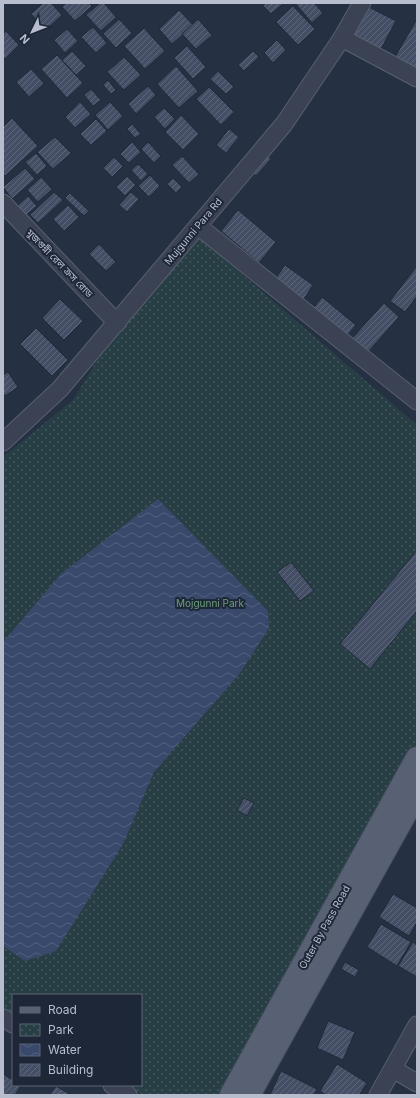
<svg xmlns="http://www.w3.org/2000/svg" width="420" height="1098" font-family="Inter,'Noto Sans Bengali',sans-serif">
<defs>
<pattern id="park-dots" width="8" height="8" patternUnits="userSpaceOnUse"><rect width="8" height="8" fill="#273f44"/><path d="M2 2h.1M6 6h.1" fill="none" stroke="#44595e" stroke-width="1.8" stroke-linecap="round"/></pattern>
<pattern id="water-waves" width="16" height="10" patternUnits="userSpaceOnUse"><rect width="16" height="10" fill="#38496b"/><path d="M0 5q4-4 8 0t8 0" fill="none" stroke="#53617f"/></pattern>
<pattern id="building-hatch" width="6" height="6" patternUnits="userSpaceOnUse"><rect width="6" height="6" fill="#444f66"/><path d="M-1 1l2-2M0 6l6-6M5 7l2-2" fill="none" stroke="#5d667b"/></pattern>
</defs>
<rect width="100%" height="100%" fill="#253043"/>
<path fill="url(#park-dots)" d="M200,238L417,425V749L227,1095H141L124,1085H141V995H13V1016L3,1010V457L73,400L119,325Z"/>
<path fill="url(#water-waves)" d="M158,499L268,611L269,628L240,673L154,772L123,844L56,951L25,961L3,946V642L61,574Z"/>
<g fill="url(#building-hatch)" stroke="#20293a">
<path d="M43,3H51L62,15L46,30L31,14Z"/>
<path d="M66,3H89L92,6L75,21L62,7Z"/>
<path d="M100,3H104L116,17L101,31L86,15Z"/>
<path d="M266,3H284L271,14L263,6Z"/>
<path d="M295,3H314L323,13L312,23Z"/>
<path d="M365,5L396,21L381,49L350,33Z"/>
<path d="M293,6L315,29L298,45L276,22Z"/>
<path d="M179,10L193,25L172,44L159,29Z"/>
<path d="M119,19L132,33L116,48L103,34Z"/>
<path d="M198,19L212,35L196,49L182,34Z"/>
<path d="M417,19V77L392,62Z"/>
<path d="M93,27L107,43L96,53L81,37Z"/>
<path d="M144,28L165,51L145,69L124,46Z"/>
<path d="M67,29L78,41L65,53L54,40Z"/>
<path d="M6,31L19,45L5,59L3,57V34Z"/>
<path d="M277,40L286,50L273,63L264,53Z"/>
<path d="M187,46L206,67L193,79L174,58Z"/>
<path d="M72,51L86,66L76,75L62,60Z"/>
<path d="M253,51L259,57L244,71L238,65Z"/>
<path d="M57,55L83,83L67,98L41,69Z"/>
<path d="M124,57L141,75L124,90L107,72Z"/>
<path d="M176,66L198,91L179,108L157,84Z"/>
<path d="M31,69L44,83L29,97L16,82Z"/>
<path d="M218,71L234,87L226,94L210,79Z"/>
<path d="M108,80L116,90L111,94L103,85Z"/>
<path d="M148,86L156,95L136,114L128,104Z"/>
<path d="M209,87L234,112L221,125L196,99Z"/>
<path d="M91,89L101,100L93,106L84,95Z"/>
<path d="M80,102L91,114L75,128L65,117Z"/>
<path d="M110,102L123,116L108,130L95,115Z"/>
<path d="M164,108L175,119L165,129L154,117Z"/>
<path d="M181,115L199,134L183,150L165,132Z"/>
<path d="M12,118L38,146L5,176L3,174V127Z"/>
<path d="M96,119L107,131L91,145L80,134Z"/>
<path d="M132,124L141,134L135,138L127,129Z"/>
<path d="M229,129L239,137L226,153L216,145Z"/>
<path d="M55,137L71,153L53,169L37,152Z"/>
<path d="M132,142L141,152L129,163L120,154Z"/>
<path d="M148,142L161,156L154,163L141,149Z"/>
<path d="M36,153L47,166L37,175L25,162Z"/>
<path d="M264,153L271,159L256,176L249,170Z"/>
<path d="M182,156L199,174L189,183L172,165Z"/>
<path d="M114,157L123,166L112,177L103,168Z"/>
<path d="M138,164L148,174L141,181L131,170Z"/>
<path d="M25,168L35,179L12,199L3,187Z"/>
<path d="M150,175L160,186L149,197L138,186Z"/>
<path d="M127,176L136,185L125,196L116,187Z"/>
<path d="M41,177L52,189L38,202L27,190Z"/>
<path d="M173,178L182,187L176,193L167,184Z"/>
<path d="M54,192L63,200L38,223L30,215Z"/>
<path d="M131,192L139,199L127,212L119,205Z"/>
<path d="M70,193L89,211L84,216L65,198Z"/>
<path d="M28,196L37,206L26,215L17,206Z"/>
<path d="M68,205L79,217L64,231L53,219Z"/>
<path d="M238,210L276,242L259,263L221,231Z"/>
<path d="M99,244L116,262L106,271L89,254Z"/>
<path d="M285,265L313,285L300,305L271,285Z"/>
<path d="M417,266V296L405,312L390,301Z"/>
<path d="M322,297L356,325L346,337L312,310Z"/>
<path d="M60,299L83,321L64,340L42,318Z"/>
<path d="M384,303L399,317L361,360L346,345Z"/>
<path d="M36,328L68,360L52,376L20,344Z"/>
<path d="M8,372L18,387L5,396L3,393V375Z"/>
<path d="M417,550V611L370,669L340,644Z"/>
<path d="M291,562L314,591L300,601L277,572Z"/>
<path d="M244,798L254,803L247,816L237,810Z"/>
<path d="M393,894L417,908V922L409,936L379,917Z"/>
<path d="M381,924L411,942L397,966L367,947Z"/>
<path d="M413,942L417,945V977L398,966Z"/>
<path d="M345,962L359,970L355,977L341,969Z"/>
<path d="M328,1021L355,1032L343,1060L317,1048Z"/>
<path d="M337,1064L367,1083L359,1095H326L320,1091Z"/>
<path d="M281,1071L317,1089L314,1095H270Z"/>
<path d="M3,1074L13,1080V1085H21L15,1095H3Z"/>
<path d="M56,1086L71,1095H50Z"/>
</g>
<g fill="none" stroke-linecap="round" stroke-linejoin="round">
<g stroke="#586070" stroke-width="19">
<g id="minor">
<path d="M342,38L417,78"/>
<path d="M3,203L117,323"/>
<path d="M198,226L417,401"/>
<path d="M3,442L60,389L284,124L342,38L362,3"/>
<path d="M3,1018L13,1024"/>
<path d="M393,1069L417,1083"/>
<path d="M112,1085L128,1095"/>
<path d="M378,1095L417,1025"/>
</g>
</g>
<g stroke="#434b5c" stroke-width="24">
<g id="primary">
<path d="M231,1095L417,758"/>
<path d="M249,1095L417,793"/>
</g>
</g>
<use href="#minor" stroke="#3a4253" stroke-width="17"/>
<use href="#primary" stroke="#586173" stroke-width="22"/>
</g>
<g text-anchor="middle" stroke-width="4" stroke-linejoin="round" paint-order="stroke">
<g font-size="10" fill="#b7bdcd" stroke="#1e2738">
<text transform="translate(193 231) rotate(-50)" y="4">Mujgunni Para Rd</text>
<text transform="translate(60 263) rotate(46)" y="4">মুজগুন্নী রেল ক্রস রোড</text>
<text transform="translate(324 927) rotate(-61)" y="4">Outer By Pass Road</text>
</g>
<g font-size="10" fill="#6d9f7c" stroke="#1e2738">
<text x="210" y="607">Mojgunni Park</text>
</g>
</g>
<rect width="420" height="1098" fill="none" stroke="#b7bdcd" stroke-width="8"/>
<rect x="12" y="994" width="130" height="92" fill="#1e2738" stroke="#5b6374"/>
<rect x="20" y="1007" width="20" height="6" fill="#586173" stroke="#5b6374"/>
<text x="48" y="1014" font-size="12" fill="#b7bdcd">Road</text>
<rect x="20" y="1024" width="20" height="12" fill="url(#park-dots)" stroke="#5b6374"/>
<text x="48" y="1034" font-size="12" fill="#b7bdcd">Park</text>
<rect x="20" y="1044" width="20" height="12" fill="url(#water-waves)" stroke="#5b6374"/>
<text x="48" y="1054" font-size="12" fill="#b7bdcd">Water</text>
<rect x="20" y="1064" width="20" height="12" fill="url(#building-hatch)" stroke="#5b6374"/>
<text x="48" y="1074" font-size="12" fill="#b7bdcd">Building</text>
<g transform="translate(32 32) rotate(227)" stroke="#1e2738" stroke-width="3" paint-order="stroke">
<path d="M0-3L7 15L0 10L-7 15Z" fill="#b7bdcd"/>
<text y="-6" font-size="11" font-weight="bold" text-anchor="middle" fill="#b7bdcd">N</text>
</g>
</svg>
